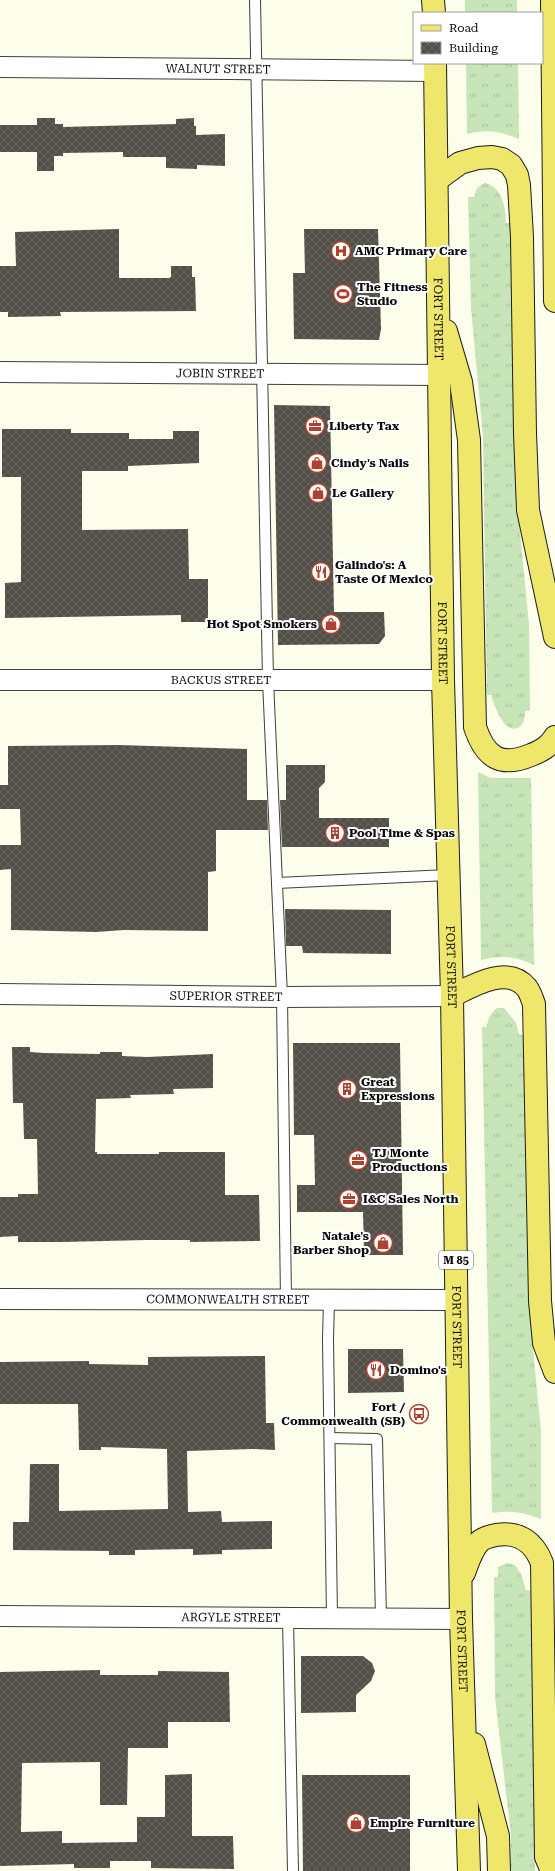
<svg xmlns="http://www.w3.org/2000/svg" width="555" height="1871" font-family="'Roboto Serif',serif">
<defs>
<pattern id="grass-tufts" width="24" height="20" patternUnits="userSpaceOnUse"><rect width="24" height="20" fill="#c7e5b8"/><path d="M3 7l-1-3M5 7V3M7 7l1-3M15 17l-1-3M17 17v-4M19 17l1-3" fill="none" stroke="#aac39d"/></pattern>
<pattern id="building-cross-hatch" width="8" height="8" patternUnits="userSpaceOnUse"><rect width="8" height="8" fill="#534f49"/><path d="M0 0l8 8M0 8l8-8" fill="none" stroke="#67645f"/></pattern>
</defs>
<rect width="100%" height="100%" fill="#fdfdeb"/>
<g fill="url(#grass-tufts)">
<rect x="465" y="0" width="52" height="13"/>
<path d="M466,63H518L519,139C500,131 486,129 467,134Z"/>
<path d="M485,183C502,187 506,207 506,223H511L516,491L529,624L530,711H525C525,718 524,725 518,728C504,734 494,705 491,695H487L483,437L471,308L468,197H475C475,189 478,186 485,183Z"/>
<path d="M478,772L491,778H531L534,965C514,956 502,955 481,960Z"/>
<path d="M497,1008H504L516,1023L519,1035H525L530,1318L541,1431V1519C525,1512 510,1510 492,1513L482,1027H487C488,1018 490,1014 497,1008Z"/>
<path d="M507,1563L515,1565L521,1574L526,1590L532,1591L535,1871H511V1836L495,1697L494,1577H498V1567Z"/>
</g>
<g fill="url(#building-cross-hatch)">
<path d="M37,118H55V124H63V127L176,124V119L194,118V126H196V135L225,134V166L197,165V169L166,168V157H123V152L63,153V156H54V171H37V152H0V125H37Z"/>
<path d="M119,229V278H169L171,277V266H192V277H195L196,311L60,312L61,316L8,317V312H0V266H16L15,232Z"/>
<path d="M304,229H378L381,329L379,340L294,339L293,273H305Z"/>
<path d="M274,405L330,406L334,612H384L385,636L379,644L278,645Z"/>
<path d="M2,429H71V433H129V439H173V431H199V463L128,466V471H82V530L188,529L189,579H208V622H181V615L5,618V583L21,582V477H2Z"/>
<path d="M119,745L247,749V800H267L268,830H216V871L208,872V931L124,930L96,932L11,930V869L0,870V845H21L20,809H0V785H8V746Z"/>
<path d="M286,765H325V782L319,788V818H389V847H282L280,800H286Z"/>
<path d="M285,909L391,910V954L303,953L302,946H286Z"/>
<path d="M293,1043H400L403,1255H364L363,1212H297V1185H315L314,1135H294Z"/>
<path d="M12,1047H30V1052L44,1053L100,1054V1052H122V1056L147,1057L213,1054V1088L173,1089L174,1094L130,1095L131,1098L96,1099L95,1152H97V1154H159V1152H225V1195H259L260,1241L190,1242V1240H147L62,1242H18V1236L0,1237V1197H18V1194H38L37,1139H24L23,1103H13Z"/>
<path d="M348,1349H403L404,1392L348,1393Z"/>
<path d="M265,1356L266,1423H274L275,1450L252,1449L187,1451L188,1512L221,1511L222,1522L272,1521V1549L222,1550V1554L193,1555V1549L135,1550V1555H109V1551L13,1550V1522H29L30,1464H59V1511L168,1509L167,1449L101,1447V1450H79L78,1404H0V1362L89,1361V1364L148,1365V1357Z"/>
<path d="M301,1656H363L372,1663L375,1671L371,1681L356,1695V1712L301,1713Z"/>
<path d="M100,1670V1675H158V1671L229,1672L230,1722H168V1748H128L127,1805H100V1762L22,1763L21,1832L62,1831V1843L137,1842V1817H165V1775L192,1774V1836H233L234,1869L151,1868V1861H110V1868H74V1864L0,1866V1672Z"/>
<path d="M302,1775H410V1871H303Z"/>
</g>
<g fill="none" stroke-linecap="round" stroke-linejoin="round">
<g stroke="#3e3e3e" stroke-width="12">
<g id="lane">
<path d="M255,0L268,680L282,997L286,1301"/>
<path d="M277,883L448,875"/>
<path d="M329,1301L328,1339L332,1618"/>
<path d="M330,1438L377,1439L381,1618"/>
<path d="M288,1618L293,1871"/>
</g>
</g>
<g stroke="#3e3e3e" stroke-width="22">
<g id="street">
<path id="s1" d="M0,67L435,71"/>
<path id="s2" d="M0,372L439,375"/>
<path id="s3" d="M0,680H443"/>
<path id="s4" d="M0,994L282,997L452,996"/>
<path id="s5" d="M0,1299L456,1300"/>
<path id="s6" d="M0,1616L461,1619"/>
</g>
</g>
<g stroke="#1c1c1c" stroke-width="24">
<g id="primary">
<path d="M433,0L434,13"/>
<path d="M552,0L555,301"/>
<path id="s7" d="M435,63L443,680L452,996L461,1619L469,1871"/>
<path d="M438,179L460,163L478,158L492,157L502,159L511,165L517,175L519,185L522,237L525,433L528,510L555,637"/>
<path d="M446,331L461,382L469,440L475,727C485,757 500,768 531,755C541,751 549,747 555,737"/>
<path d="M452,996C472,986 507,965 526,987C530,991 532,999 534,1004L540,1301L544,1343L555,1372"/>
<path d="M464,1573C468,1562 471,1551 479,1542C483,1538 491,1536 496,1535C519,1531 534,1542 542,1563L546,1857L552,1871"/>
<path d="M474,1744L498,1836L499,1871"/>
</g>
</g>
<use href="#lane" stroke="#fff" stroke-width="10"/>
<use href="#street" stroke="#fff" stroke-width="20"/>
<use href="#primary" stroke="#eee76b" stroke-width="22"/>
</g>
<defs>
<g id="hospital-ring" transform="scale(1)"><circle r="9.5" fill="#fff" stroke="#b0412f" stroke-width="1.5"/><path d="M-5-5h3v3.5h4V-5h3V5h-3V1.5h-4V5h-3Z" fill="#b0412f"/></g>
<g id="stadium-ring" transform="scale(1)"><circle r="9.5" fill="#fff" stroke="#b0412f" stroke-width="1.5"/><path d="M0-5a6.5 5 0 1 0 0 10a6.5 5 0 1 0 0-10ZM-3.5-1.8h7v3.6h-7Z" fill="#b0412f"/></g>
<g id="office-ring" transform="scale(1)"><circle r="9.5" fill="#fff" stroke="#b0412f" stroke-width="1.5"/><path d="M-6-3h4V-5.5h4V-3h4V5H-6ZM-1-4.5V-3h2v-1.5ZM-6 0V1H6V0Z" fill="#b0412f"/></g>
<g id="shop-ring" transform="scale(1)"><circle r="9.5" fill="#fff" stroke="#b0412f" stroke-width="1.5"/><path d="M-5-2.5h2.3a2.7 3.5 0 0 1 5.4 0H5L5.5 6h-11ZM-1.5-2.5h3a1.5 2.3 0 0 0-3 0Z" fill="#b0412f"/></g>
<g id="restaurant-ring" transform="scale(1)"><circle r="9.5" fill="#fff" stroke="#b0412f" stroke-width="1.5"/><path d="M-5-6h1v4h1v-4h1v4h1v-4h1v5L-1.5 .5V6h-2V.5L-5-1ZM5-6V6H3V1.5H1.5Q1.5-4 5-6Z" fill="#b0412f"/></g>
<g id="building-ring" transform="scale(1)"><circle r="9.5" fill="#fff" stroke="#b0412f" stroke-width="1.5"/><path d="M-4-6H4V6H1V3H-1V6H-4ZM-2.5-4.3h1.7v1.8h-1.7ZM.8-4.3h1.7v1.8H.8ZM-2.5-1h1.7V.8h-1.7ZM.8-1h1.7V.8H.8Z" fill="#b0412f"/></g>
<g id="bus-ring" transform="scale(1)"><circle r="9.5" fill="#fff" stroke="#b0412f" stroke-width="1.5"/><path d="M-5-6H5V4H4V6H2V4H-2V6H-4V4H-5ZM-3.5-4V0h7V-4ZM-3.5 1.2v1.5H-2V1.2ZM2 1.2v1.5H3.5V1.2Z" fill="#b0412f"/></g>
</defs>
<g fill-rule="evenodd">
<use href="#hospital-ring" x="341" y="251"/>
<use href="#stadium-ring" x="343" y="294"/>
<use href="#office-ring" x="315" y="426"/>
<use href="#shop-ring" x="317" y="463"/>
<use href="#shop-ring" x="318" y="493"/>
<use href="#restaurant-ring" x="321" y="572"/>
<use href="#shop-ring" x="331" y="624"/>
<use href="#building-ring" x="335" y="833"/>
<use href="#building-ring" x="347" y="1089"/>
<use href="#office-ring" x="358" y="1160"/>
<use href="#office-ring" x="349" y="1199"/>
<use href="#shop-ring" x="383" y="1243"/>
<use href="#restaurant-ring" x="376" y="1370"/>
<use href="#bus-ring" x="419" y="1414"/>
<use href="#shop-ring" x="356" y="1823"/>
</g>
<g text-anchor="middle" stroke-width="4" stroke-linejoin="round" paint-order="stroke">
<rect fill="#fff" stroke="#545454" stroke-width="1" x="439" y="1251" width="34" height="18" rx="3"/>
<g font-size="11" font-weight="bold" fill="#0b0b0b">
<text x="456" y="1264">M 85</text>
</g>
<g font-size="12" fill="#0b0b0b" stroke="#fff">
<text dy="4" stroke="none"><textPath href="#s1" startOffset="218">WALNUT STREET</textPath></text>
<text dy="4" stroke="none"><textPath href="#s7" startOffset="256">FORT STREET</textPath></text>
<text dy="4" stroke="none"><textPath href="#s2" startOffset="220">JOBIN STREET</textPath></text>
<text dy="4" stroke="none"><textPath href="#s7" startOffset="580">FORT STREET</textPath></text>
<text dy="4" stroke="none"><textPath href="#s3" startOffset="221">BACKUS STREET</textPath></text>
<text dy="4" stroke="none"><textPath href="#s7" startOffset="904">FORT STREET</textPath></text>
<text dy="4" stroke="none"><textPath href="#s4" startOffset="226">SUPERIOR STREET</textPath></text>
<text dy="4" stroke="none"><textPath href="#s5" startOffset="228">COMMONWEALTH STREET</textPath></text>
<text dy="4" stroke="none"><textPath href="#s7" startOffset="1264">FORT STREET</textPath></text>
<text dy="4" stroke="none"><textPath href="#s6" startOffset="231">ARGYLE STREET</textPath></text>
<text dy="4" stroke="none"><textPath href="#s7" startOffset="1588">FORT STREET</textPath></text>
</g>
<g font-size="12" font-weight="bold" fill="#0b0b0b" stroke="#fff" text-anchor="start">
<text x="355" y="255">AMC Primary Care</text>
<text x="357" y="291">The Fitness<tspan x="357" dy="14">Studio</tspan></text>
<text x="329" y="430">Liberty Tax</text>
<text x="331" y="467">Cindy's Nails</text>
<text x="332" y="497">Le Gallery</text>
<text x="335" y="569">Galindo's: A<tspan x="335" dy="14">Taste Of Mexico</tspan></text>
<text x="317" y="628" text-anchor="end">Hot Spot Smokers</text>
<text x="349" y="837">Pool Time &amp; Spas</text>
<text x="361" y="1086">Great<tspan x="361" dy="14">Expressions</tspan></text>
<text x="372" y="1157">TJ Monte<tspan x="372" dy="14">Productions</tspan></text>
<text x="363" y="1203">I&amp;C Sales North</text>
<text x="369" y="1240" text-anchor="end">Natale's<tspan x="369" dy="14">Barber Shop</tspan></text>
<text x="390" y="1374">Domino's</text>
<text x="405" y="1411" text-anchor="end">Fort /<tspan x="405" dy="14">Commonwealth (SB)</tspan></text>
<text x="370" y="1827">Empire Furniture</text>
</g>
</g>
<rect x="413" y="12" width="130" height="52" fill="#ffffff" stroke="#9d9d9d"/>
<rect x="421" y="25" width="20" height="6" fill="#eee76b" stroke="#9d9d9d"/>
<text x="449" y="32" font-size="12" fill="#0b0b0b">Road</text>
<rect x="421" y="42" width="20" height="12" fill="url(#building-cross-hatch)" stroke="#9d9d9d"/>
<text x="449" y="52" font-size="12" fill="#0b0b0b">Building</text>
</svg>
